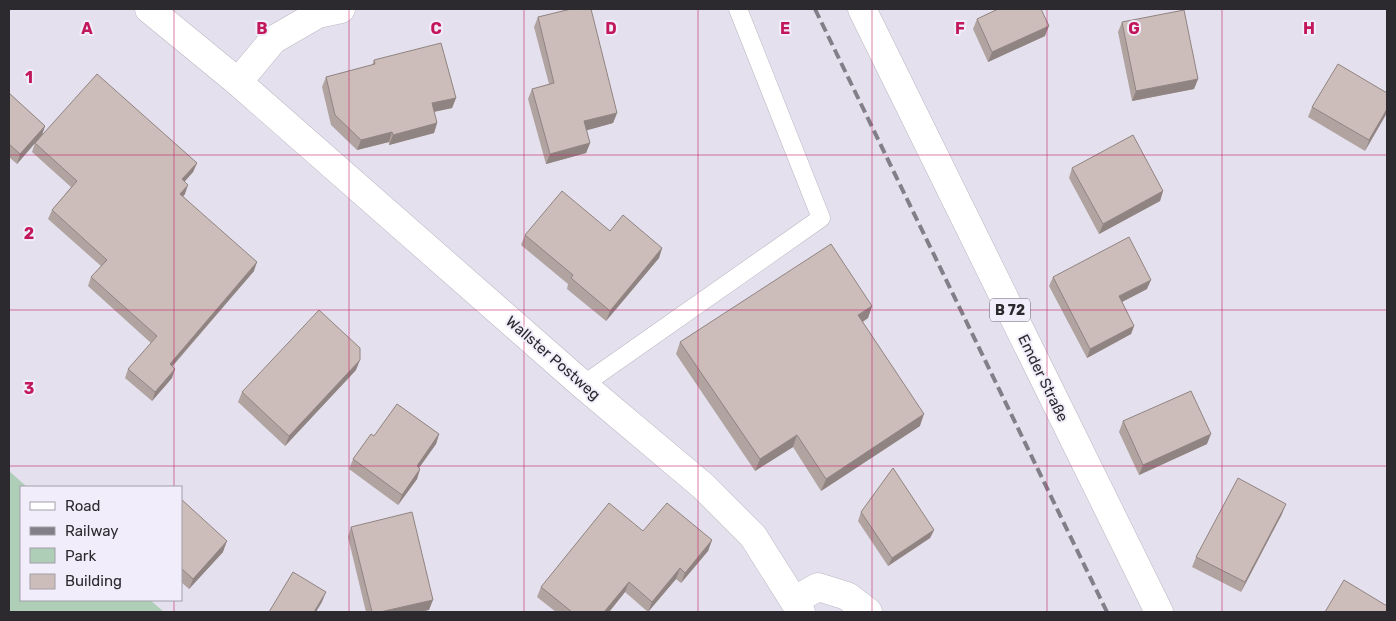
<svg xmlns="http://www.w3.org/2000/svg" width="1396" height="621" font-family="Rubik,sans-serif">
<rect width="100%" height="100%" fill="#e4e0ed"/>
<path fill="#aeceb7" d="M9,471L27,487H21V600H150L164,612H9Z"/>
<g fill="none" stroke-linecap="round" stroke-linejoin="round">
<g stroke="#bab6c3" stroke-width="19">
<path id="lane" d="M583,385L821,218L738,9"/>
</g>
<g stroke="#bab6c3" stroke-width="29">
<g id="street">
<path d="M149,9L238,82L583,385L703,486L753,536L801,612"/>
<path d="M238,82L273,40L318,14L341,9"/>
<path d="M795,600L818,587L847,596L868,612"/>
</g>
</g>
<g stroke="#bab6c3" stroke-width="29">
<path id="primary" d="M862,9L1159,612"/>
</g>
<use href="#lane" stroke="#fff" stroke-width="18"/>
<use href="#street" stroke="#fff" stroke-width="28"/>
<use href="#primary" stroke="#fff" stroke-width="28"/>
<path stroke="#827f88" stroke-width="4" stroke-dasharray="10 5" stroke-linecap="butt" d="M815,9L1107,612"/>
</g>
<g fill="#b0a3a0">
<path d="M538,17L617,113L613,123L586,130L590,143L586,153L546,164L528,99L532,89L549,84L534,27Z"/>
<path d="M977,19L1045,36L988,62L973,29Z"/>
<path d="M1122,22L1198,79L1194,89L1132,101L1118,32Z"/>
<path d="M374,60L456,98L452,108L434,112L437,123L434,133L389,145V142L357,150L331,125L322,87L326,77L372,65Z"/>
<path d="M9,93L45,126L42,135L197,163L193,172L184,182L185,194L183,196L254,271L172,367V378L152,401L125,378L128,369L151,343L88,286L91,277L101,266L48,219L52,210L71,187L32,152L35,143L17,164L9,157Z"/>
<path d="M1387,93L1365,151L1308,117L1312,107Z"/>
<path d="M1072,168L1163,191L1160,201L1099,234L1069,178Z"/>
<path d="M610,231L662,248L659,258L606,321L567,289L568,284L521,245L525,235Z"/>
<path d="M1053,277L1147,289L1122,302L1134,326L1131,334L1087,358L1049,286Z"/>
<path d="M872,306L868,318L863,322L920,426L821,491L793,447L755,471L676,354L680,342Z"/>
<path d="M356,370L285,446L238,402L242,392Z"/>
<path d="M1123,421L1207,444L1139,475L1119,432Z"/>
<path d="M439,434L436,444L419,468L420,469L417,479L398,505L349,469L353,459L374,436Z"/>
<path d="M181,499L223,552L189,589L181,582Z"/>
<path d="M861,512L934,530L930,538L888,566L858,521Z"/>
<path d="M1282,514L1241,592L1192,567L1196,557Z"/>
<path d="M351,527L429,610L419,612H366L348,537Z"/>
<path d="M643,531L712,540L708,551L681,583L676,579L648,612L625,592L609,612H556L537,597L541,587Z"/>
</g>
<g fill="#908482">
<path d="M1049,26L1045,36L988,62L992,52Z"/>
<path d="M1198,79L1194,89L1132,101L1136,91Z"/>
<path d="M456,98L452,108L428,113L432,103Z"/>
<path d="M1387,109V113L1365,151L1369,140Z"/>
<path d="M617,113L613,123L581,132L584,121Z"/>
<path d="M437,123L434,133L389,145L393,135Z"/>
<path d="M45,126L42,135L17,164L20,154Z"/>
<path d="M392,132L389,142L357,150L361,140Z"/>
<path d="M590,143L586,153L546,164L550,154Z"/>
<path d="M197,163L193,172L179,188L182,179Z"/>
<path d="M188,185L185,194L177,203L180,194Z"/>
<path d="M1163,191L1160,201L1099,234L1103,224Z"/>
<path d="M662,248L659,258L606,321L610,311Z"/>
<path d="M257,262L254,271L166,373L170,364Z"/>
<path d="M1151,280L1147,289L1116,305L1119,296Z"/>
<path d="M872,306L868,318L854,327L858,315Z"/>
<path d="M1134,326L1131,334L1087,358L1090,349Z"/>
<path d="M360,360L356,370L285,446L289,436Z"/>
<path d="M175,369L172,378L152,401L155,392Z"/>
<path d="M924,414L920,426L821,491L826,479Z"/>
<path d="M439,434L436,444L413,476L417,466Z"/>
<path d="M1211,434L1207,444L1139,475L1143,465Z"/>
<path d="M797,435L793,447L755,471L760,459Z"/>
<path d="M420,469L417,479L398,505L402,495Z"/>
<path d="M1286,504L1282,514L1241,592L1245,582Z"/>
<path d="M934,530L930,538L888,566L892,558Z"/>
<path d="M712,540L708,551L681,583L685,573Z"/>
<path d="M227,541L223,552L189,589L193,579Z"/>
<path d="M680,568L676,579L648,612L652,602Z"/>
<path d="M629,582L625,592L609,612H604Z"/>
<path d="M326,592L322,602L316,612H314Z"/>
<path d="M433,600L429,610L419,612H380Z"/>
</g>
<g fill="#cdbdba" stroke="#908482">
<path d="M571,9H591L617,113L584,121L590,143L550,154L532,89L554,83L538,17Z"/>
<path d="M998,9H1041L1049,26L992,52L977,19Z"/>
<path d="M1184,10L1198,79L1136,91L1122,22Z"/>
<path d="M441,43L456,98L432,103L437,123L393,135L392,132L361,140L335,115L326,77L375,64L374,60Z"/>
<path d="M1338,64L1387,93V109L1369,140L1312,107Z"/>
<path d="M97,74L197,163L182,179L188,185L180,194L257,262L170,364L175,369L155,392L128,369L157,336L91,277L107,260L52,210L77,181L35,143Z"/>
<path d="M9,93L45,126L20,154L9,144Z"/>
<path d="M1133,135L1163,191L1103,224L1072,168Z"/>
<path d="M562,191L610,231L623,215L662,248L610,311L571,278L573,275L525,235Z"/>
<path d="M1129,237L1151,280L1119,296L1134,326L1090,349L1053,277Z"/>
<path d="M831,244L872,306L858,315L924,414L826,479L797,435L760,459L680,342Z"/>
<path d="M319,310L360,348V360L289,436L242,392Z"/>
<path d="M1191,391L1211,434L1143,465L1123,421Z"/>
<path d="M397,404L439,434L417,466L420,469L402,495L353,459L371,434L374,436Z"/>
<path d="M893,468L934,530L892,558L861,512Z"/>
<path d="M1238,478L1286,504L1245,582L1196,557Z"/>
<path d="M181,499L227,541L193,579L181,568Z"/>
<path d="M609,503L643,531L667,503L712,540L685,573L680,568L652,602L629,582L604,612H572L541,587Z"/>
<path d="M412,512L433,600L380,612H372L351,527Z"/>
<path d="M293,572L326,592L314,612H269Z"/>
<path d="M1344,580L1387,606V612H1325Z"/>
</g>
<path fill="none" stroke="#c2185b" stroke-width="1" stroke-opacity="0.55" d="M174,9V487M349,9V612M524,9V612M698,9V612M872,9V612M1047,9V612M1222,9V612M9,155H1387M9,310H1387M9,466H1387M174,600V612"/>
<g text-anchor="middle" stroke-width="4" stroke-linejoin="round" paint-order="stroke">
<rect fill="#f1edfa" stroke="#67646c" stroke-width="1" x="990" y="298.5" width="40" height="23" rx="4"/>
<g font-size="14" font-weight="bold" fill="#2c2a2f">
<text x="1010" y="315">B 72</text>
</g>
<g font-size="15" fill="#2c2a2f" stroke="#f1edfa">
<text transform="translate(553 358) rotate(41)" y="5">Wallster Postweg</text>
<text transform="translate(1043 378) rotate(64)" y="5">Emder Straße</text>
</g>
</g>
<g font-size="16" text-anchor="middle" font-weight="bold" fill="#c2185b" stroke="#f1edfa" stroke-width="4" stroke-linejoin="round" paint-order="stroke">
<text x="87" y="34">A</text>
<text x="262" y="34">B</text>
<text x="436" y="34">C</text>
<text x="611" y="34">D</text>
<text x="785" y="34">E</text>
<text x="960" y="34">F</text>
<text x="1134" y="34">G</text>
<text x="1309" y="34">H</text>
<text x="29" y="83">1</text>
<text x="29" y="239">2</text>
<text x="29" y="394">3</text>
</g>
<rect width="1396" height="621" fill="none" stroke="#2c2a2f" stroke-width="20"/>
<rect x="20" y="486" width="162" height="115" fill="#f1edfa" stroke="#a29fa9"/>
<rect x="30" y="502" width="25" height="8" fill="#ffffff" stroke="#a29fa9"/>
<text x="65" y="511" font-size="15" fill="#2c2a2f">Road</text>
<rect x="30" y="527" width="25" height="8" fill="#827f88" stroke="#a29fa9"/>
<text x="65" y="536" font-size="15" fill="#2c2a2f">Railway</text>
<rect x="30" y="548" width="25" height="15" fill="#aeceb7" stroke="#a29fa9"/>
<text x="65" y="561" font-size="15" fill="#2c2a2f">Park</text>
<rect x="30" y="574" width="25" height="15" fill="#cdbdba" stroke="#a29fa9"/>
<text x="65" y="586" font-size="15" fill="#2c2a2f">Building</text>
</svg>
